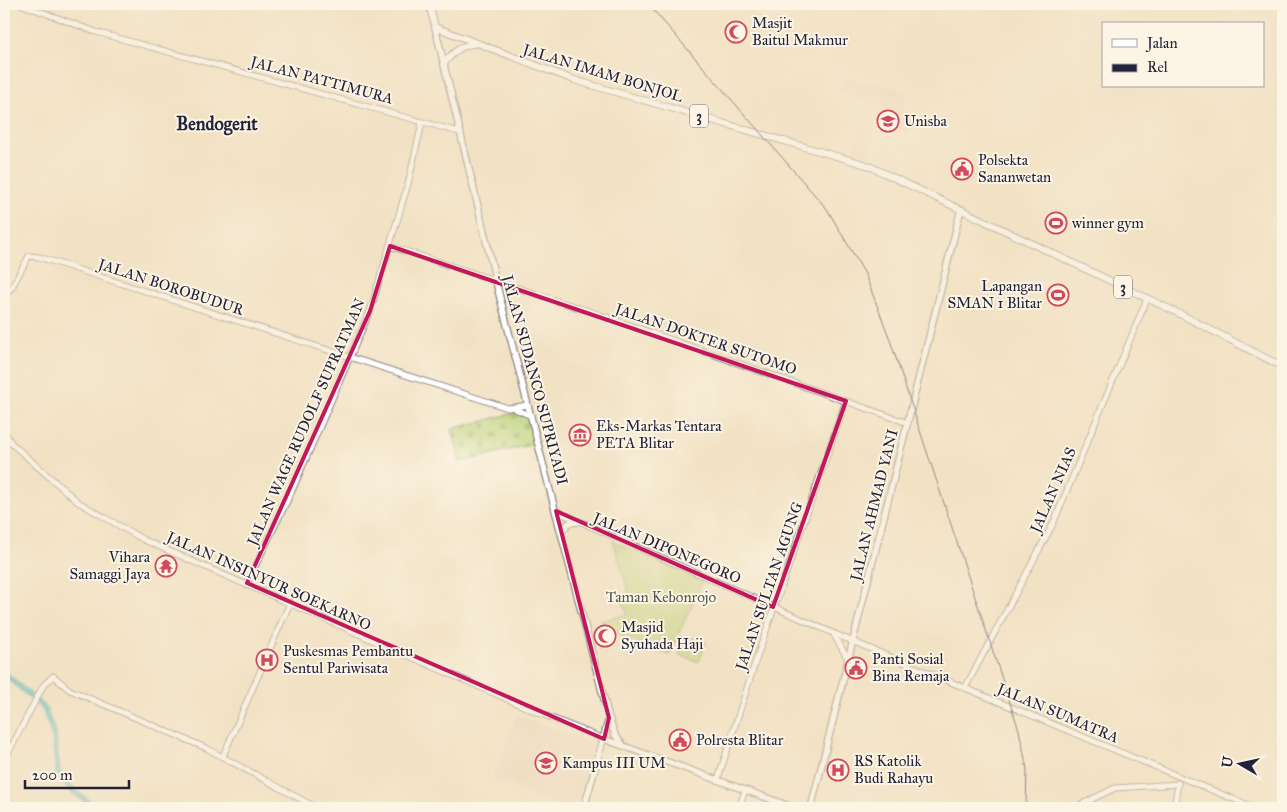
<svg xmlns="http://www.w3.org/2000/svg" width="1287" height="812" font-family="'IM FELL Great Primer',serif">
<defs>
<pattern id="cemetery-stones" width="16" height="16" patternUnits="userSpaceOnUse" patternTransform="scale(1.25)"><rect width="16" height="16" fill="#b9d075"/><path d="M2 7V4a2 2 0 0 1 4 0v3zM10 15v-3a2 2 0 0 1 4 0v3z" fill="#9fb266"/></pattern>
</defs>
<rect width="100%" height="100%" fill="#fcf5e5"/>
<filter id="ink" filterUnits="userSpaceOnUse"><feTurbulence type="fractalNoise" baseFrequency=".02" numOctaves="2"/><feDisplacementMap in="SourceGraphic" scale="10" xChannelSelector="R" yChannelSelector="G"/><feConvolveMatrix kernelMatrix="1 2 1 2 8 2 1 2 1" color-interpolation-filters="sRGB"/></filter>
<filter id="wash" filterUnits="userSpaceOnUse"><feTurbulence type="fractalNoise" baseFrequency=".0096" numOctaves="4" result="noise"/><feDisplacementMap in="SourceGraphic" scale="20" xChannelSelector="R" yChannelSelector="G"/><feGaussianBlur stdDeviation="1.12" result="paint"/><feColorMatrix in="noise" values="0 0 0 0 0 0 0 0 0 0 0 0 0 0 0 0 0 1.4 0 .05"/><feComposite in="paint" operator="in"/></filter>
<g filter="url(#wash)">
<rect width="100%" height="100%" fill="#f2e2c4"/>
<g fill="#e9d3b7">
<path d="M842,78L880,83L906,93L902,113L915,118L909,136L880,125L869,161L852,155L867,104L839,90Z"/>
<path d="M517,715L599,747L576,808H560L492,779Z"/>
</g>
<path fill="url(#cemetery-stones)" stroke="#6e7958" d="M526,410L534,444L460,462L452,429Z"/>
<g fill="#b9d075" stroke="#6e7958">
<path d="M613,541L703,581L669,655L615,633L601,625V621L627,614L622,599L630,597Z"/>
<path d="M687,636L706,643L699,662L679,655Z"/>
</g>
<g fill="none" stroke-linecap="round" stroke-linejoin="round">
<path stroke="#45b5bd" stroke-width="6" d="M4,673L44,708L54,735L58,773L73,791L95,807L137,805L146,808"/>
</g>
</g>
<g filter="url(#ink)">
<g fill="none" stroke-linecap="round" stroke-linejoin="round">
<g stroke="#8a8280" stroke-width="7">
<g id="secondary">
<path d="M20,4L96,32L459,132"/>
<path d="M390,246L601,315L908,423"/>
<path d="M4,297L12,287L29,256L39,257L508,408L528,405"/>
<path d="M515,409L531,416"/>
<path d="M4,431L12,444L78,502L144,540L539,713L604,739"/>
<path d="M556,511L842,637L1255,808"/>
<path d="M247,583L291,493L370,311L408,184L422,123"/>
<path d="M834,635L848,659"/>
<path d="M965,688L1053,524L1147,299"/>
<path d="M223,756L290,603"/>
<path d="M4,761L43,686L53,676L70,690L206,748L317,808"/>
<path d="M718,779L757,657L846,401"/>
<path d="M739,808L745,790"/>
<path d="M1074,808L1115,788L1178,784"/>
<path d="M1174,808L1178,783"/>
</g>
</g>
<g stroke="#8a8280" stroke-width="8">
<g id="primary">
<path d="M435,27L498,290L609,718L584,808"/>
<path d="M561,532L569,523L577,522"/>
<path d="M610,720L615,735L623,745"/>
<path d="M604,739L795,808"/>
<path d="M811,808L961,209"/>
</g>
</g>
<g stroke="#8a8280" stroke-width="8">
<g id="highway">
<path d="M429,4L435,27L574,80L867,165L1178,313L1283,367"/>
<path d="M444,64C451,54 461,45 474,44"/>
</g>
</g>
<use href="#secondary" stroke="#fff" stroke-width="5"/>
<use href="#primary" stroke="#fff" stroke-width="5.5"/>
<use href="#highway" stroke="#fff" stroke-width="6"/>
<path stroke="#22223b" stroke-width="1" d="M648,4L827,209L865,274L889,337L1019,730L1027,769L1026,808"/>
</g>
</g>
<path d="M0 0H1287V812H0ZM390,246L846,401L773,607L556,511L609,718L604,739L247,583L370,311Z" fill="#f2e2c4" fill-opacity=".55" fill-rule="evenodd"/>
<path fill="none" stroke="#c2185b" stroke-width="4" stroke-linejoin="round" d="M390,246L846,401L773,607L556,511L609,718L604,739L247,583L370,311Z"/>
<defs>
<g id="mosque-ring" transform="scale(1.125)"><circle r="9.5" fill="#fcf5e5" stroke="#d1495b" stroke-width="1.5"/><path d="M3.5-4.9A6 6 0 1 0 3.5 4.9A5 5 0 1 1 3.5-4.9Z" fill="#d1495b"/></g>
<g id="university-ring" transform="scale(1.125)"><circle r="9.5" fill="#fcf5e5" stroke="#d1495b" stroke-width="1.5"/><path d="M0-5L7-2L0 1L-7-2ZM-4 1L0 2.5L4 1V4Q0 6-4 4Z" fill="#d1495b"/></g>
<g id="civic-ring" transform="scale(1.125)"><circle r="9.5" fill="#fcf5e5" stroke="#d1495b" stroke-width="1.5"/><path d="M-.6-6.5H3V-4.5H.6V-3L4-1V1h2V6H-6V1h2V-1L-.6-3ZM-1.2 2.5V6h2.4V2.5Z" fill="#d1495b"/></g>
<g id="stadium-ring" transform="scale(1.125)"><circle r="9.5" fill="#fcf5e5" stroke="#d1495b" stroke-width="1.5"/><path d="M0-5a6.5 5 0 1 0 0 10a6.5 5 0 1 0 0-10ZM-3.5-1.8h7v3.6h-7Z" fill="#d1495b"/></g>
<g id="museum-ring" transform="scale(1.125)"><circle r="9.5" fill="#fcf5e5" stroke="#d1495b" stroke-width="1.5"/><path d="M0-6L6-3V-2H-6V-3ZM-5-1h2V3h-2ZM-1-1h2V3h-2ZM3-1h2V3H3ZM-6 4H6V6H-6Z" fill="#d1495b"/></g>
<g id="temple-ring" transform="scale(1.125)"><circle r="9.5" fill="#fcf5e5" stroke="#d1495b" stroke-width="1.5"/><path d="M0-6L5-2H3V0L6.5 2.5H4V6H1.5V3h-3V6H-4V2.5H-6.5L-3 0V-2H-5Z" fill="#d1495b"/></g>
<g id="hospital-ring" transform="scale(1.125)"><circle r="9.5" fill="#fcf5e5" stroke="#d1495b" stroke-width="1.5"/><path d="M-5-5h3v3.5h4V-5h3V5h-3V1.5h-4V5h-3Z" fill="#d1495b"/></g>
</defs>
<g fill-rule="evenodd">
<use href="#mosque-ring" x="736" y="32"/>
<use href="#university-ring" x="888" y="121"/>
<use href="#civic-ring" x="962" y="169"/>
<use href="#stadium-ring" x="1056" y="223"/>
<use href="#stadium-ring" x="1058" y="295"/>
<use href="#museum-ring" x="580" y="435"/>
<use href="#temple-ring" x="166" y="566"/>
<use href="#mosque-ring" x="605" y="636"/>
<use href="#hospital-ring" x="267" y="660"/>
<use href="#civic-ring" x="856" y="668"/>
<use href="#civic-ring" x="680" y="740"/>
<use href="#university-ring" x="546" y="763"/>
<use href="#hospital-ring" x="838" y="770"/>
</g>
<g text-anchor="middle" stroke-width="4" stroke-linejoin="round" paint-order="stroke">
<g fill="#fcf5e5" stroke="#63616e" stroke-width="1">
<rect x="690" y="104.5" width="18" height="23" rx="4"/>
<rect x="1114" y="275.5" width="18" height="23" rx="4"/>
</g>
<g font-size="14" font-weight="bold" fill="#22223b">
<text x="699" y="121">3</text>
<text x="1123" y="292">3</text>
</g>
<g font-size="15" fill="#22223b" stroke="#fcf5e5" text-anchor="start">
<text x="752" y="28">Masjit<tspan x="752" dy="17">Baitul Makmur</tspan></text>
<text x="904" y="126">Unisba</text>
<text x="978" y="165">Polsekta<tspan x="978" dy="17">Sananwetan</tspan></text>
<text x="1072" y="228">winner gym</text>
<text x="1042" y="291" text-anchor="end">Lapangan<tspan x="1042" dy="17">SMAN 1 Blitar</tspan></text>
<text x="596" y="431">Eks-Markas Tentara<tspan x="596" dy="17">PETA Blitar</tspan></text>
<text x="150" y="562" text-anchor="end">Vihara<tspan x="150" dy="17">Samaggi Jaya</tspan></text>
<text x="621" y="632">Masjid<tspan x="621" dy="17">Syuhada Haji</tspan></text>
<text x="283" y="656">Puskesmas Pembantu<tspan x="283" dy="17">Sentul Pariwisata</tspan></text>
<text x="872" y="664">Panti Sosial<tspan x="872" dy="17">Bina Remaja</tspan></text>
<text x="696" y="745">Polresta Blitar</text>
<text x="854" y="766">RS Katolik<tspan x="854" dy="17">Budi Rahayu</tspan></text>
<text x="562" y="768">Kampus III UM</text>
</g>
<g font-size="15" fill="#22223b" stroke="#fcf5e5">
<text transform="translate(603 73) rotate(17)" y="5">JALAN IMAM BONJOL</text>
<text transform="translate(322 80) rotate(15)" y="5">JALAN PATTIMURA</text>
<text transform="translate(171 287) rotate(18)" y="5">JALAN BOROBUDUR</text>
<text transform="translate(706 339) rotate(19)" y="5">JALAN DOKTER SUTOMO</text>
<text transform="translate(535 380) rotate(75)" y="5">JALAN SUDANCO SUPRIYADI</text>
<text transform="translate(306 422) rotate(-66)" y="5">JALAN WAGE RUDOLF SUPRATMAN</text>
<text transform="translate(1053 490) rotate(-66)" y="5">JALAN NIAS</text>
<text transform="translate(874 505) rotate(-76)" y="5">JALAN AHMAD YANI</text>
<text transform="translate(667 548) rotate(23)" y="5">JALAN DIPONEGORO</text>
<text transform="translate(269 581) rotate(24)" y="5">JALAN INSINYUR SOEKARNO</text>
<text transform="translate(769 586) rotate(-71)" y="5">JALAN SULTAN AGUNG</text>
<text transform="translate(1058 713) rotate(23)" y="5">JALAN SUMATRA</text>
</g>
<g font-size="15" fill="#4f564c" stroke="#fcf5e5">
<text x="661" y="602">Taman Kebonrojo</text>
</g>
<g font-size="18" font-weight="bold" fill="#22223b" stroke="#fcf5e5">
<text x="217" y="130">Bendogerit</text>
</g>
</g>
<rect width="1287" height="812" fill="none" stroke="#fcf5e5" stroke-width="20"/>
<rect x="1102" y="22" width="162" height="65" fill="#fcf5e5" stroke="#a5a1a1"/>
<rect x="1112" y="39" width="25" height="8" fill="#ffffff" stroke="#a5a1a1"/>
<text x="1147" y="48" font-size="15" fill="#22223b">Jalan</text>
<rect x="1112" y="64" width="25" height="8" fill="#22223b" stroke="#a5a1a1"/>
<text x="1147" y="72" font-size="15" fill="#22223b">Rel</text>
<g transform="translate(1240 764) rotate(279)" stroke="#fcf5e5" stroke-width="4" paint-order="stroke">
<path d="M0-4L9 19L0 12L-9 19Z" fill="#22223b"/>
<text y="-8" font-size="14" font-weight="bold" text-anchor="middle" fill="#22223b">U</text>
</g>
<path d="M25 780v8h104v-8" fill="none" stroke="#22223b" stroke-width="2.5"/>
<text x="32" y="780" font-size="15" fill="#22223b" stroke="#fcf5e5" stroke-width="4" paint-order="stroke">200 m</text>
</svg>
